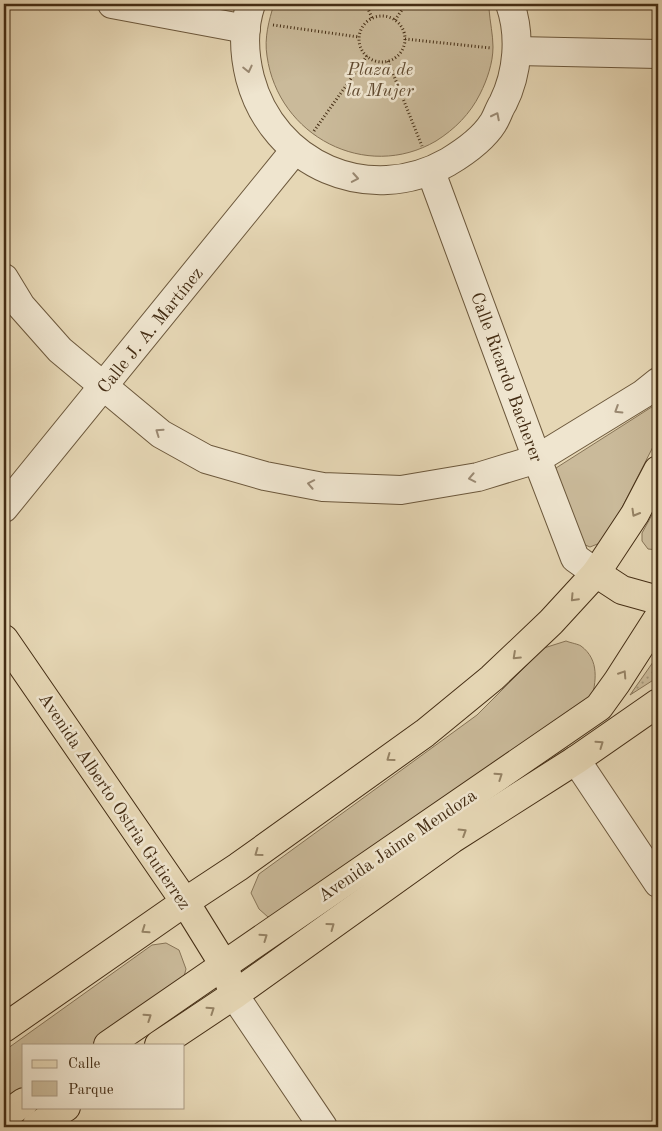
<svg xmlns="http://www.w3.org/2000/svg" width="662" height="1131" font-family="'Old Standard TT',serif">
<defs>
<pattern id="grass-dots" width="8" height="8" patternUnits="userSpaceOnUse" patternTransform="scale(1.25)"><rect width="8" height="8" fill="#caba9a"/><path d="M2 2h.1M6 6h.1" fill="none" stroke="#a6987c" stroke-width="1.8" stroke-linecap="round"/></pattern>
</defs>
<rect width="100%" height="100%" fill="#e6d7b5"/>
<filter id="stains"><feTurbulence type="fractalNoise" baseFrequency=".004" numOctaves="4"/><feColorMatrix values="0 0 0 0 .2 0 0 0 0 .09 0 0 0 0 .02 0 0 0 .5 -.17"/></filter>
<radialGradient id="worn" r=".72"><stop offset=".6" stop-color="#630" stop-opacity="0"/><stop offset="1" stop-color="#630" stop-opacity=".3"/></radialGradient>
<path fill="url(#grass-dots)" stroke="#877457" d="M658,655V677L630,695Z"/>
<g fill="#caba9a" stroke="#877457">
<path d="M274,4H486L489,9C490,22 493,35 493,47C493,63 487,80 480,94C470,114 455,129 436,141C366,182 278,136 267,56C264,38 269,20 274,4Z"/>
<path d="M658,403V437L605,541L590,547L576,541L555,486L556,468Z"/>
<path d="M658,504V550L648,549L642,541V533Z"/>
<path d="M566,641C571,643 578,644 581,646C600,660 596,682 591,701L280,915L268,917L259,909L251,893L259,874L477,715L544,648Z"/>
<path d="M166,943L179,950L186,969L182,984L93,1045H24V1091L4,1105V1051L152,945Z"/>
</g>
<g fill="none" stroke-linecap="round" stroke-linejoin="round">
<g stroke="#6c583c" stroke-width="30">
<g id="street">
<path d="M112,4L246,29"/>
<path d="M251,4C243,27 244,54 250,78C273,165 369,207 448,162C463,153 483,139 493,123C497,117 499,109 503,103C518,73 521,35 510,4"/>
<path d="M517,51L658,54"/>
<path d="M431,172L537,459L575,558L596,573"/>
<path d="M4,278L21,306L60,350L161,434L206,459L265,476L323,487L401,490L478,477L537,459L643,394L658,382"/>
<path d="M4,508L295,150"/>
<path d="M576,760L658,883"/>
<path d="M234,995L323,1127"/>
</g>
</g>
<g stroke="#442d14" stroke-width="30">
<g id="primary">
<path d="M596,573L622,590L658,600"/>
<path d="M4,1028L185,902"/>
<path d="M108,1045L224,965L231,987"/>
<path d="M159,1045L234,995L452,839L576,760L658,703"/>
<path d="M4,1116L24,1102"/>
<path d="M36,1127L66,1107"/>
</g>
</g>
<g stroke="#442d14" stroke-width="30">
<g id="highway">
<path d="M4,639L185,902L224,965L599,707L617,682L658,618"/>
<path d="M185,902L238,867L425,733L492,678L551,622L596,573L635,514L658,470"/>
</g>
</g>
<g stroke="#442d14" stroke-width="3" stroke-dasharray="1 2.5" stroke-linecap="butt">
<path d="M366,4L372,18"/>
<circle cx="382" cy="39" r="23"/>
<path d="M395,20L406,4"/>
<path d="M273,25L359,37"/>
<path d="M405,39L491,48"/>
<path d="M388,61L422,146"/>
<path d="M314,131L367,56"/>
</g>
<use href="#street" stroke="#efe5cf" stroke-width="28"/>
<use href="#primary" stroke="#e6d7b5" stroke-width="28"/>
<use href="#highway" stroke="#e6d7b5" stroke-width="28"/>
</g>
<defs><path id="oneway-chevron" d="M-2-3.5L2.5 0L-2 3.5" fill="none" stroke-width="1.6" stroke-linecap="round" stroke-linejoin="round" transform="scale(1.25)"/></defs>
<g stroke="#9a8972">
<use href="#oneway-chevron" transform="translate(248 69) rotate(77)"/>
<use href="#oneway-chevron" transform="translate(496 116) rotate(-63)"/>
<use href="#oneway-chevron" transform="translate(355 178) rotate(10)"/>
<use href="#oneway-chevron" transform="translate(618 410) rotate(148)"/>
<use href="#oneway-chevron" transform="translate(159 432) rotate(-145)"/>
<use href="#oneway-chevron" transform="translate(472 478) rotate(169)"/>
<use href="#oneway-chevron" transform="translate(311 484) rotate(-169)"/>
</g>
<g stroke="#958264">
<use href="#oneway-chevron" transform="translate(635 513) rotate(120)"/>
<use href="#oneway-chevron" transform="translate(574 598) rotate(133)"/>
<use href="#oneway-chevron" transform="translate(516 656) rotate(137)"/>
<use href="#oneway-chevron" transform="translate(623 674) rotate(-57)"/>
<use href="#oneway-chevron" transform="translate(600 744) rotate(-35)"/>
<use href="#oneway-chevron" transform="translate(390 758) rotate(144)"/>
<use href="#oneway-chevron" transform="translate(499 776) rotate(-34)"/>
<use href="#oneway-chevron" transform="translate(463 832) rotate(-32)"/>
<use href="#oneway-chevron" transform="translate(258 853) rotate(144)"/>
<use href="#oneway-chevron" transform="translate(331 926) rotate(-36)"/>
<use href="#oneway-chevron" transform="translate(145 930) rotate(145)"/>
<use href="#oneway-chevron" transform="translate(264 937) rotate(-35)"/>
<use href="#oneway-chevron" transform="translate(211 1010) rotate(-34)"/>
<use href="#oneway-chevron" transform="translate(148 1017) rotate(-34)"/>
</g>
<g text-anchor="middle" stroke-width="5" stroke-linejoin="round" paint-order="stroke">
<g font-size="18" font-style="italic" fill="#5f492f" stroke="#efe5cf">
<text x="380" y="75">Plaza de<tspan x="380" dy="21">la Mujer</tspan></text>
</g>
<g font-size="18" fill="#442d14" stroke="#efe5cf">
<text transform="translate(150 330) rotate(-51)" y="6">Calle J. A. Martínez</text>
<text transform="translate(507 377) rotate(70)" y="6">Calle Ricardo Bacherer</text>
<text transform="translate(115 801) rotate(56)" y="6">Avenida Alberto Ostria Gutierrez</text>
<text transform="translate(397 845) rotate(-34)" y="6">Avenida Jaime Mendoza</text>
</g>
</g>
<rect width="662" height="1131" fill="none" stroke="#e6d7b5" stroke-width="20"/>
<rect x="5" y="5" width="652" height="1121" fill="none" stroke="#442d14" stroke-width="2.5"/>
<rect x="10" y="10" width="642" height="1111" fill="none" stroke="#442d14"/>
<rect x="22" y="1044" width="162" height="65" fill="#efe5cf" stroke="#ab9b84"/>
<rect x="32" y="1060" width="25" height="8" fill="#e6d7b5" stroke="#ab9b84"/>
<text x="68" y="1068" font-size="15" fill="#442d14">Calle</text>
<rect x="32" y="1081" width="25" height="15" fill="#caba9a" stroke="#ab9b84"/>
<text x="68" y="1094" font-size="15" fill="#442d14">Parque</text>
<rect width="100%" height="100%" filter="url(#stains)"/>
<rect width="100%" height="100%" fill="url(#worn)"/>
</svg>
